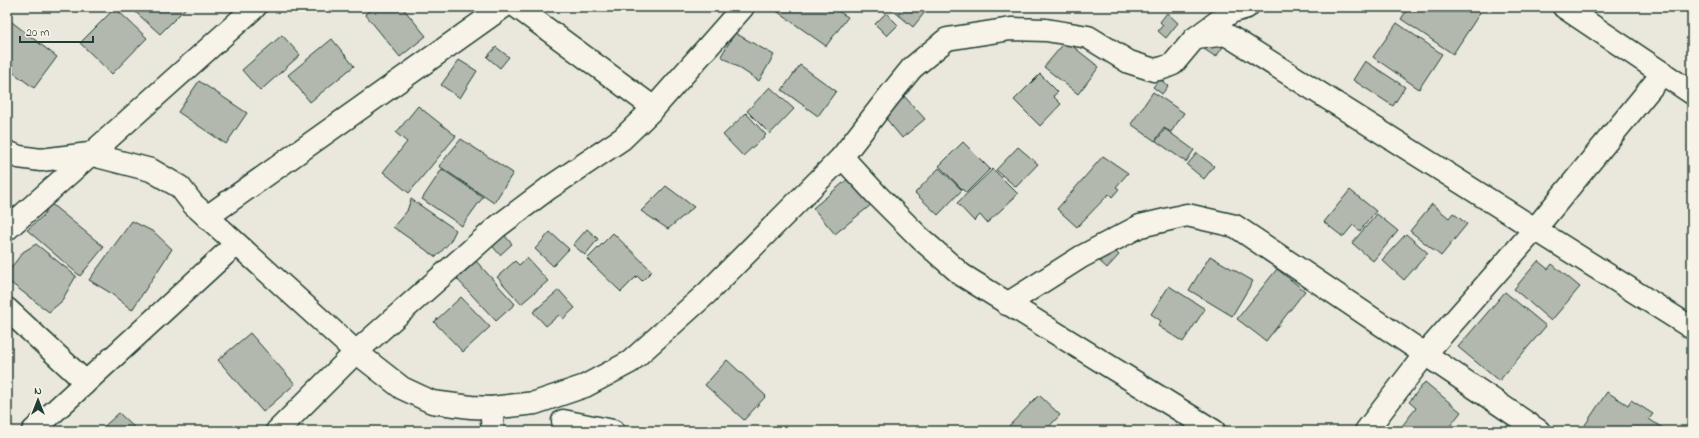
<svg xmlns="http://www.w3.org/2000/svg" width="1699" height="438" font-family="'Indie Flower',sans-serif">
<rect width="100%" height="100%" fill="#eae8dd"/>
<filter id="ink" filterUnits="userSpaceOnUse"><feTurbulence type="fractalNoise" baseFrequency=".025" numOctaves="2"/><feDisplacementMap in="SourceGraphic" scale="8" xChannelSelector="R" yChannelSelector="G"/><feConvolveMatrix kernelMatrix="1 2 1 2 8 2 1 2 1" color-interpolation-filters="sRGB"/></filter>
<g filter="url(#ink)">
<g fill="#b2b8ae" stroke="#1f3d34">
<path d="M130,7H187L160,34Z"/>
<path d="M374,7H402L426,36L400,57L365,14Z"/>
<path d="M778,7H831L848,17L826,46L775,10Z"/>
<path d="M889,7H929L913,27Z"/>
<path d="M1409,7H1471L1480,13L1453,54L1401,19Z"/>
<path d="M115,8L147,38L112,74L80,43Z"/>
<path d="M886,13L898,25L887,36L875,24Z"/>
<path d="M1167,13L1178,23L1166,38L1158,31L1163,25L1160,22Z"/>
<path d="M8,19L57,57L34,88L7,68Z"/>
<path d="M1397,23L1442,54L1419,89L1373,57Z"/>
<path d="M735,33L774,55L759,81L721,56Z"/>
<path d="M282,35L300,55L260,91L242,70Z"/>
<path d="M1231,35L1216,57L1195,43Z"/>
<path d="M332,39L354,66L310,102L288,75Z"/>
<path d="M1066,41L1099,67L1078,94L1044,67Z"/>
<path d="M496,47L509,57L500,68L487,57Z"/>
<path d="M459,60L477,71L460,98L441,85Z"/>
<path d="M1365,61L1405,87L1393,106L1353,80Z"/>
<path d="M800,65L836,91L818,116L782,90Z"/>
<path d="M1040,74L1058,92L1053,96L1061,104L1040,126L1014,100Z"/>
<path d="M1160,79L1168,86L1162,94L1153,87Z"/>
<path d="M199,81L247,113L226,144L178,112Z"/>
<path d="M770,87L794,109L770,134L747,111Z"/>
<path d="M1153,92L1184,113L1171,132L1164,128L1155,141L1131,124Z"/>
<path d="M904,96L925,119L902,138L883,115Z"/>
<path d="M418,106L456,136L409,193L383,172L407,142L396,133Z"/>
<path d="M746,113L766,135L743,156L723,135Z"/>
<path d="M1165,129L1194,150L1186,162L1156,141Z"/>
<path d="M461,139L513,173L494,203L439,166Z"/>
<path d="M963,142L990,169L966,193L939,166Z"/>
<path d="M1018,147L1038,164L1016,187L996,170Z"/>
<path d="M1197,153L1214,166L1204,179L1187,165Z"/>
<path d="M1103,156L1128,173L1116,187L1119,189L1112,197L1109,194L1077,227L1057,209Z"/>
<path d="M939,168L962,190L938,215L915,193Z"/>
<path d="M442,169L483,197L462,226L422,199Z"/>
<path d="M993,169L1018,194L987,223L980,215L974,221L957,203Z"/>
<path d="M855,173L877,200L835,234L813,208Z"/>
<path d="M666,186L694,207L668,229L641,211Z"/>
<path d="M1350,190L1376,211L1360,231L1353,225L1343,237L1324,222Z"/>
<path d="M411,199L456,230L450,242L436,257L393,227L407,211Z"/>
<path d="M50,203L104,247L80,276L27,230L44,215Z"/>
<path d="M1432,204L1449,218L1453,213L1467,224L1441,256L1410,231Z"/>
<path d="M1377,214L1398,231L1373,261L1352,243Z"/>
<path d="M132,221L154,232L172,249L132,310L109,292L89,280Z"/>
<path d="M587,229L598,239L585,255L573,245Z"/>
<path d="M501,231L512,244L500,255L489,242Z"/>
<path d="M550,232L569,249L553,266L535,249Z"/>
<path d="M613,233L652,271L642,281L637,276L621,292L587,259Z"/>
<path d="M1406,234L1428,253L1404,280L1382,260Z"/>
<path d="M36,244L76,276L61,302L49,312L7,280V273L23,252Z"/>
<path d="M1109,245L1119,255L1107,268L1096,258Z"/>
<path d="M1210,256L1253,281L1232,316L1189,290Z"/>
<path d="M527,258L548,281L521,304L497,277L515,261L519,265Z"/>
<path d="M476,261L515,304L496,321L457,279Z"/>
<path d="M1538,261L1548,269L1552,264L1580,287L1551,321L1514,289Z"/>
<path d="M1277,269L1305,291L1266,341L1237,319Z"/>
<path d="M1169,286L1205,309L1183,342L1158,326L1161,321L1151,314Z"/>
<path d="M559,290L575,308L563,319L559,315L546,326L533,312Z"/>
<path d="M1505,292L1546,326L1499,381L1458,347Z"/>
<path d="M461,297L490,327L463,352L434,322Z"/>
<path d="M250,333L295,384L263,412L218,360Z"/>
<path d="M727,360L766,396L744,420L705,385Z"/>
<path d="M1425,382L1461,412L1446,431H1401L1399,430L1416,408L1409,402Z"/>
<path d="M1607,392L1628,405L1631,400L1653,414L1649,419L1664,429L1663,431H1594L1585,425Z"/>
<path d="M1039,395L1060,415L1045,431H1006L1005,430Z"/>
<path d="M119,413L138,431H99Z"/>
</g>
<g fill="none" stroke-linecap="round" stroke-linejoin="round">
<g stroke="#1f3d34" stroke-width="25">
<g id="minor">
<path d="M517,7L654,108"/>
<path d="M1564,7L1692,93"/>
<path d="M1197,38L1225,34L1232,38L1692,328"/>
<path d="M7,152L19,157L41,160L89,154L151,170L180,187L193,204L356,352L402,388L432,402L471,407L491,408L535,403L585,386L630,362L707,293L842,157L890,95L912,68L947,39L1011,29L1046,30L1088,37L1129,62L1154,70L1163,68L1173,64L1194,39L1231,12L1247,7"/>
<path d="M842,157L876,194L920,238L962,275L1214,431"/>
<path d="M207,217L503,7"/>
<path d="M7,229L255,7"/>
<path d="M1007,304L1081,257L1140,226L1187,215L1235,226L1539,431"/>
<path d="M7,309L78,375L84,384"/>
<path d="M491,408L493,431"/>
<path d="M563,421L613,431"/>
<path d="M33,431L236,244"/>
<path d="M277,431L356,352L497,227L549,188L622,139L654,108L743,7"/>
<path d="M1366,431L1426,353L1535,229L1663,73"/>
</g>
</g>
<use href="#minor" stroke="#f7f3e8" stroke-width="22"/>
</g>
</g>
<rect width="1699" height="438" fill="none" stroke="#f7f3e8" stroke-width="24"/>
<rect x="12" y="12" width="1675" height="414" fill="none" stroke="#1f3d34" stroke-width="1.5" filter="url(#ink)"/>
<g transform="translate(38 400)" stroke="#f7f3e8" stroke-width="3" paint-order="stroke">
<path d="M0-3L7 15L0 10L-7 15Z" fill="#1f3d34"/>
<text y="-6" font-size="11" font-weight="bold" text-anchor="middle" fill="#1f3d34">N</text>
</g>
<path d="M20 36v6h73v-6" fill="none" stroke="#1f3d34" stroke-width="2"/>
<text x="26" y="36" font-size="12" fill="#1f3d34" stroke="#f7f3e8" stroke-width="3" paint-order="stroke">20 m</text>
</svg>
